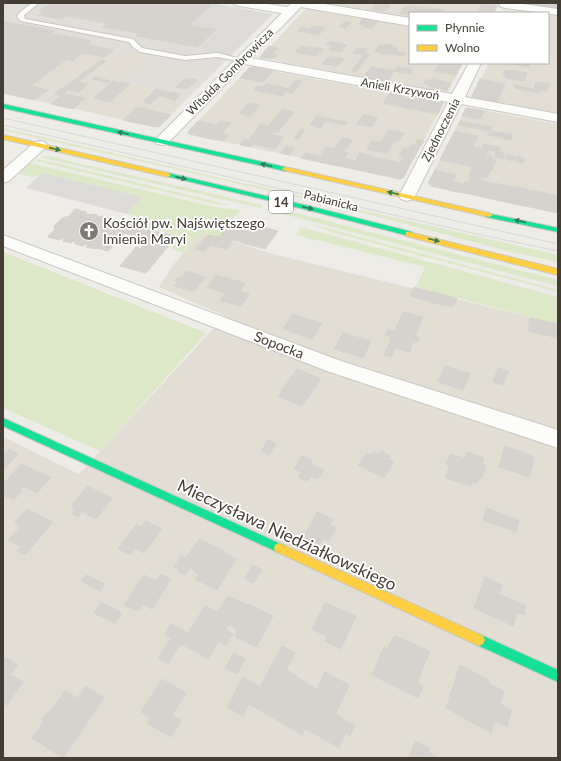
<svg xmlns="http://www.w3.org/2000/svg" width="561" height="761" font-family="Lato,sans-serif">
<rect width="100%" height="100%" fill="#eeece7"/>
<g fill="#e2ded4">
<path d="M321,3H498L492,13H410V17Z"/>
<path d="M306,9L410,27V63H463L447,93L261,58L260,57Z"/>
<path d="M548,15L558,16V113L475,98L472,96L489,63H548Z"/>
<path d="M91,41L119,46L115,50L152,57L122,82L190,96L160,126L155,127L17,96Z"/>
<path d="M253,67L444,103L403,178L399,179L189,134L188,132L249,68Z"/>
<path d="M466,108H470L558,124V213L431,186L428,183Z"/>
<path d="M201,233L219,237L269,253L558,324V758H3V437L79,474L225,316L159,287L174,264Z"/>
</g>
<path fill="#e1ddd8" d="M3,3H209L273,14L190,96L121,82L152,57L114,50L118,46L92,41L17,96L3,93Z"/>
<g fill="#dce8c8">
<path d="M3,128L558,255V262L511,252L349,209L3,130Z"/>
<path d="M47,156L262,205V207L261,208L39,157Z"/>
<path d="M37,159L52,162L230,205L216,204L36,161Z"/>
<path d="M30,163L214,207L240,210L219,237L201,233L183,253L171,248L182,236L130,223L136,216L127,214L141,198L42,173L35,177L19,174Z"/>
<path d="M276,208L558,280V286L272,211Z"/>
<path d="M308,223L558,290V292L335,233Z"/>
<path d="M301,227L558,297V324L416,287L425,267L296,235Z"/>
<path d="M3,252L206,333L100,451L3,408Z"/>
</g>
<g fill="#dddbd7">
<path d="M214,4L272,14L230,55L199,49L220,30L190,24Z"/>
<path d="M42,173L142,197L127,214L26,188Z"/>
</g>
<g fill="#d6d3ce" stroke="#d6d3cd">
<path d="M51,3H151L164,5L161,8L200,15L188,25L216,30L197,47L136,36L139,33L103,27L108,23L66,16L61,19L38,15L43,12L39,11Z"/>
<path d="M167,3H213L200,15L161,8Z"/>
<path d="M376,3L390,5L386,11L372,9Z"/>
<path d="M522,3H551L549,7Z"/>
<path d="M551,3H558V8L549,7Z"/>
<path d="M482,4L497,6L494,12L479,10Z"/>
<path d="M410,6L424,8L421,13L414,12L410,13V15L400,13L405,7Z"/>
<path d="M425,7L435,9L432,13H425L427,11H423Z"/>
<path d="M435,8L444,10L442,13H432Z"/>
<path d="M363,18L378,21L372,28L363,27L365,25L359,24Z"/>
<path d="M3,21L54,31L51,33L91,41L23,92L3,87Z"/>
<path d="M344,22L351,23L346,28L339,27Z"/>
<path d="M312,26L325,28L319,35L298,31L301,27L310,29Z"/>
<path d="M330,41L347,45L343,49L326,45Z"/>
<path d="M386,44L393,45L392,47L398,48L396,51L377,48L379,45L385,46Z"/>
<path d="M87,45H90L114,50L104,57L77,52Z"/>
<path d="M269,46L278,48L272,54L277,55L274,58H261L260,57Z"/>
<path d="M301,46L308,47L323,49L320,53L298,49Z"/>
<path d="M332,46L343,49L341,52L329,50Z"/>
<path d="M357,48L368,49L363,55L353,53Z"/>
<path d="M377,48L392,51L390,54H383L375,51Z"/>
<path d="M298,49L320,53L317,56L295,52Z"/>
<path d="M392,51H396L406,53L403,56L390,54Z"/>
<path d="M77,52L82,53L81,54L72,61L67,59Z"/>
<path d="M365,53L370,54L356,72L352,71Z"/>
<path d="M328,57H335L344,59L337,66L322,64Z"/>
<path d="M102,60L106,61L78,82L88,84L79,92L68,90L61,96L54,94Z"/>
<path d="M440,63H462L456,75L434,71Z"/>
<path d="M508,63H530L529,67Z"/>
<path d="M253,67L273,71L263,82L240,78L249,68Z"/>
<path d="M371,67L394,71L387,82L364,77Z"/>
<path d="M397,67L411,69L413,70L410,74L394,71Z"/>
<path d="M508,70L527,73L524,81L505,78L506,75H503L504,71L507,72Z"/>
<path d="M94,77L111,81L108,83L92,79Z"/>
<path d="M186,78L197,80L187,89L176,87Z"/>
<path d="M432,79L451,83L447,90L428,86L429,84H424L426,80H431Z"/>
<path d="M480,79L505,84L497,102L475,98L472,96Z"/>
<path d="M296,80L302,81L293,93L280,90L282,87L289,89Z"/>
<path d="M113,81L120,83L101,100L94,98Z"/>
<path d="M121,82L130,84L114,98L105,96Z"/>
<path d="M536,82L549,84L547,91L534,89Z"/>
<path d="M266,84L282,87L280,90L264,87Z"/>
<path d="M515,85L534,89L541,90L540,93L514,88Z"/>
<path d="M31,86L48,90L34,100L17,96Z"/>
<path d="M257,86H258L286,91L283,96L254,90Z"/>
<path d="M6,88L23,92L17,96L3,93V90Z"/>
<path d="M156,89L169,92L163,97L159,96L150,104L143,102Z"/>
<path d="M169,92L181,94L176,100L163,97Z"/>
<path d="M390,93L415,100L416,98L443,103L438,114L383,103Z"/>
<path d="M64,94L85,98L73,109L51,104Z"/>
<path d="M105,96L114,98L110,102L100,100Z"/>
<path d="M249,103L260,105L250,116L239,113Z"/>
<path d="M137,107L171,115L160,126L155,127L123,120Z"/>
<path d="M466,108H469L485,111L481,118L478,119L462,116Z"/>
<path d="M282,109L294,112L282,127L270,125Z"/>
<path d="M363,115L377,118L372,127L357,124Z"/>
<path d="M317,116L327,118L321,128L310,125Z"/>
<path d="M327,118L347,122L345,125L325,121Z"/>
<path d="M198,121L216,125L221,121L231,123L216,140L189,134L188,132Z"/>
<path d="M460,121L492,127L490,131L458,125Z"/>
<path d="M261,124L269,126L260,137L252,135Z"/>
<path d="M270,125L282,127L279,131L272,133L273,135L284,137L275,149L254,144Z"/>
<path d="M301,129L305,130L298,139H294Z"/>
<path d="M388,130L404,133L398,142L394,141L387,153L376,151Z"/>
<path d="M455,131L478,136L473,147L449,142Z"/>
<path d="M490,131L495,132L513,135L511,140L488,135Z"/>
<path d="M222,133L229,135L224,141L216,140Z"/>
<path d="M252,135L260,137L251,147L240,145L244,139L248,140Z"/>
<path d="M342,138L352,140L346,149L341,150L348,153L344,158L356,161L359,153L373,156L363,171L324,163Z"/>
<path d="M418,139L424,141L420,147L414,146Z"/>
<path d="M372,141L381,142L376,151L367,149Z"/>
<path d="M449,142L488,150L480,168L440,160Z"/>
<path d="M484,144L489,145L501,148L499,152L482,149Z"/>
<path d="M411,145L420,147L410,165L400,163Z"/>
<path d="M286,146L294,148L289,155L281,153Z"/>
<path d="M326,147L334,149L328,158L320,156Z"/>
<path d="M404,148L409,149L404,157L399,156Z"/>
<path d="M496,152L504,153L503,159L495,157Z"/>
<path d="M305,153L315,155L328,158L324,163L301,158Z"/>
<path d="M507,154L515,156L513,161L505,159Z"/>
<path d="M486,155L493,157L492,160H496L495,162L484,160Z"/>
<path d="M517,156L525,158L523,163L515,162Z"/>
<path d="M372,157L400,163L410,165L403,178L399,179L363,171Z"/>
<path d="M484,160L495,162L492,170L480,168Z"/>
<path d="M473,166L480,168L478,175L470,173Z"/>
<path d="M480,168L490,170L487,178L477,177Z"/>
<path d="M435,170L456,175L449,190L431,186L428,183Z"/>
<path d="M470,173L478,175L474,184L470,183Z"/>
<path d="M477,177L484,181L519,188L514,204L470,194Z"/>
<path d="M453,181L460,183L456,192L449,190Z"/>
<path d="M465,182L474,184L470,194L456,192L460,183L465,184Z"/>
<path d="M519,188L540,192L535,208L514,204Z"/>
<path d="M540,192L558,196L557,213L535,208Z"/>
<path d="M75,209L87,212L85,214L98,215L96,216L99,217L101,216L109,218L108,219L111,220L112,219L120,221L119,222L122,223L123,222L132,224L108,251L96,248L95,249L86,247L88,245L85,244L83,246L75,244L76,242L73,241L71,243L63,241L64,239L62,238L60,240L48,237L55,229L54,226L62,218L69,216Z"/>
<path d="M232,219L252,224L240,242L219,237Z"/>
<path d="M252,224L278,231L265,249L239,242Z"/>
<path d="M130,226L177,236L146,273L120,266L136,247L140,249L146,242L129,237L131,235L124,233Z"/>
<path d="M208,235L219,237L233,240L227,249L211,245L203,251L195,249Z"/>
<path d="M186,271L205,277L194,291L174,286L178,282L175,281L178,278L182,277Z"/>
<path d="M216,275L234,280L226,293L207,288Z"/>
<path d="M234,280L245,283L240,291L249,294L241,306L220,301Z"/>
<path d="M414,287L421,289L457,298L454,306H445L410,296Z"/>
<path d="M403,312L423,317L416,335L419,339L417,342L412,343L410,352L395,348L391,357L384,355Z"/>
<path d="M293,314L322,323L312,339L283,329Z"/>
<path d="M530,318L558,324V338L528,331Z"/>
<path d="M388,329L395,331L392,337L385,335Z"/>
<path d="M343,333L371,341L363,358L334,349Z"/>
<path d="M445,366L470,374L463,390L438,382Z"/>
<path d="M498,368L509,371L503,385L493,382Z"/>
<path d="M297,369L321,379L302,406L278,396Z"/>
<path d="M268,440L276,444L269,455L261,451Z"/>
<path d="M505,446L532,456L534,460L530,477L499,467Z"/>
<path d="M9,449L18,454L3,470V455Z"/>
<path d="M382,451L391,456L388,459L379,454Z"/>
<path d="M374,452L394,462L384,478L358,465L367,453L371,455Z"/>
<path d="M467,452L484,458L482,464L486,465L482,478L479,477L477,483L472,482L471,486L445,478L450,465L446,464L450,454L464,458Z"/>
<path d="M302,456L312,460L310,464L324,470L318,479L311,476L307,481L299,478L301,472L294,469Z"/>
<path d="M21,464L51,477L37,493L23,486L20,490L22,491L14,500L3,495V484Z"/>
<path d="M87,486L112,498L96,519L82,512L78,517L71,514L75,509L71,506Z"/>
<path d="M486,508L519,520L516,532L483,520Z"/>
<path d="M27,509L45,518L20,546L8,540L21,526L14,523Z"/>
<path d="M317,512L333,519L330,525L336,528L329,541L323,539L319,545L303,538Z"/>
<path d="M44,518L53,522L25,555L17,551Z"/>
<path d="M146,521L162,529L144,553L135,549L131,555L118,549L136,525L141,527Z"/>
<path d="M199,539L224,551L213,568L200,562L194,571V570L190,567L185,575L177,571L179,569L174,567L181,556L186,558Z"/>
<path d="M223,552L236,559L217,590L195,579L199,574L194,571L200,562L213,568Z"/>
<path d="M253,565L262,570L253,583L244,579Z"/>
<path d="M161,574L171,579L152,609L142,604Z"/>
<path d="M86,575L105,584L100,591L81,581Z"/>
<path d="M144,575L157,581L138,611L124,605Z"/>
<path d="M485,577L502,585L499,594L526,606L524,615L517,612L513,626L474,608Z"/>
<path d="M228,596L247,605L238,623L263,635L256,647L236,637V628L229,625L225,630L211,622Z"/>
<path d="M101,602L122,613L115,623L94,613Z"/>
<path d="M325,603L356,616L341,649L325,641L327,637L312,629Z"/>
<path d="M248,604L273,616L263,635L238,623Z"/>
<path d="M205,606L218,612L194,651L164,635L171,624L188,633Z"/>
<path d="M211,622L233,634L226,645L219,641L208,659L194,651Z"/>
<path d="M396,636L430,651L417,683L423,686L418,698L372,675L384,647L387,649L393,638Z"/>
<path d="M171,639L181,644L168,664L158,658Z"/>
<path d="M282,646L295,653L273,694L260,687Z"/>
<path d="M234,653L245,659L237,674L225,668Z"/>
<path d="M3,656L18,665L10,675L23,682L7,705L3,703Z"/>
<path d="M460,665L489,680L488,683L504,691L500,704L512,710L507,727L495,721L491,733L446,708Z"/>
<path d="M287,670L316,689L306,712L273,694Z"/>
<path d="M325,672L349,685L335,715L327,710L322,720L306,712Z"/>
<path d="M243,677L280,698L270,716L249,704L243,716L227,707Z"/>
<path d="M162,679L186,693L172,715L180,719V723L171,737L147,723L150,718L141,712Z"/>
<path d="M86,686L104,698L96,709L78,698Z"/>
<path d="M65,691L96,709L63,758L32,738L44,721L41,720L48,711L50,712Z"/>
<path d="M280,698L322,720L315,734L305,729L302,735L270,716Z"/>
<path d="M327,710L340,717L335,727L345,733L339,748L315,734Z"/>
<path d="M340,717L355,726L350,736L335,727Z"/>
<path d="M415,741L430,748L428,752L440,758H409Z"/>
</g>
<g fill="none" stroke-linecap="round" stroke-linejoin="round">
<g stroke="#cac8c3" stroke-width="2">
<path id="lane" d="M32,3H39L24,15L25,19L133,39L142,48L185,56L218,53L245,60L242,62L218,57L185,60L140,52L134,48L129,42L21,21L17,17L19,13Z"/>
</g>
<g stroke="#cac8c3" stroke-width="2">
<g id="street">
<path d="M233,3H261L287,7L292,3H318L410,18V26L301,7L251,58L452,94L469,63H481L465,97L558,114V122L461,104L415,196L413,199L407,201L401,199L399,196L448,102L245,64L167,144L162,145L157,144L155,141L157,138L282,13L239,6L235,5Z"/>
<path d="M501,3H516L558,9V15L505,8L501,7L499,5Z"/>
<path d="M40,141L45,142L47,145L45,148L9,181L3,183V170L35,142Z"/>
<path d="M3,235L341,361L558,430V448L327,371L3,246Z"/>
</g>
</g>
<g stroke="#cdc9be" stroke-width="2">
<g id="fast">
<path d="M3,104L285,167L288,169L285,171L3,108Z"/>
<path d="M168,173L313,207L412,232L413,234L409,236L312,211L166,176L165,175Z"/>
<path d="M486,213L558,228V232L486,217Z"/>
<path d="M3,418L283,545L284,548L283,551L279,553L275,551L3,426Z"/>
<path d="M479,634L558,670V682L475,644L473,640L475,636Z"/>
</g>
</g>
<g stroke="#cdc9be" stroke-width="2">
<g id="slow">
<path d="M3,135L168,173L171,175L168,177L3,139Z"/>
<path d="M285,167L489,213L493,215L489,217L283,170L282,169Z"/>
<path d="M406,232H409L558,269V275L406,236Z"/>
<path d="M279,543L483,636L485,640L483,644L479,646L475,644L275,551L274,548L275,545Z"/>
</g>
</g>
<use href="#lane" fill="#fcfcfb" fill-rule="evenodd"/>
<use href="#street" fill="#fcfcfb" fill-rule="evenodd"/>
<use href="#fast" fill="#16e098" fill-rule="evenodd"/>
<use href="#slow" fill="#ffcf43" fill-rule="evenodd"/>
<g stroke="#d8d8d7" stroke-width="1">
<path d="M3,118L558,244"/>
<path d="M3,125L481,235L558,251"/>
</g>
</g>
<defs><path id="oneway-solid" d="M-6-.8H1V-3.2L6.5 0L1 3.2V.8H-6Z"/></defs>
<g fill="#317e5c">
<use href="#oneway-solid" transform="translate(123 133) rotate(-168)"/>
<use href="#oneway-solid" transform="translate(55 149) rotate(13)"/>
<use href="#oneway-solid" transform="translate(266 165) rotate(-167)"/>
<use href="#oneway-solid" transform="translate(181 178) rotate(13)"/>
<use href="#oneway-solid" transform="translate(393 193) rotate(-167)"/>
<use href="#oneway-solid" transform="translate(308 208) rotate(13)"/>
<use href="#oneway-solid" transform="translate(520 221) rotate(-167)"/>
<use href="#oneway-solid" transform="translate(434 240) rotate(15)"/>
</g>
<defs>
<g id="church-disc" transform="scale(1)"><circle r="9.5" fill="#7f7a73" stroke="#fff"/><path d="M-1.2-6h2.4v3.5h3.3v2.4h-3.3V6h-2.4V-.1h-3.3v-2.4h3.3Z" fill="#fff"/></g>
</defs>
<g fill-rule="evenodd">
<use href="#church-disc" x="89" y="231"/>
</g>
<g text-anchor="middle" stroke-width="3.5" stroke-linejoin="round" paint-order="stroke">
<g font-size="12" fill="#433d34" stroke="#fff">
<text transform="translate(230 72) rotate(-45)" y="4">Witolda Gombrowicza</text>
<text transform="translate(400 89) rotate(10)" y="4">Anieli Krzywoń</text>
<text transform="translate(441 130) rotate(-63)" y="4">Zjednoczenia</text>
<text transform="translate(331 201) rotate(14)" y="4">Pabianicka</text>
</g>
<rect fill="#fff" stroke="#7b7771" stroke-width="1" x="269" y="191" width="24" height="22" rx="3"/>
<g font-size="13" font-weight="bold" fill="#433d34">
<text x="281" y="207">14</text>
</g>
<g font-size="14" fill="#433d34" stroke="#fff" text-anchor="start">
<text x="103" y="228">Kościół pw. Najświętszego<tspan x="103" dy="16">Imienia Maryi</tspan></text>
</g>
<g font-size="14" fill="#433d34" stroke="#fff">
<text transform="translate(279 345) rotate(21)" y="5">Sopocka</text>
</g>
<g font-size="17" fill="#433d34" stroke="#fff">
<text transform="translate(287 535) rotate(25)" y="6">Mieczysława Niedziałkowskiego</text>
</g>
</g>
<rect width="561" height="761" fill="none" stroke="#433d34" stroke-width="8"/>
<rect x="409" y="12" width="140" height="52" fill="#ffffff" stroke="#b4b1ae"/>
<rect x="417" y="25" width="20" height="6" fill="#16e098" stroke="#b4b1ae"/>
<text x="445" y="32" font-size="12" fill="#433d34">Płynnie</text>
<rect x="417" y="45" width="20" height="6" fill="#ffcf43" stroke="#b4b1ae"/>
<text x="445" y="52" font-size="12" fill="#433d34">Wolno</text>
</svg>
